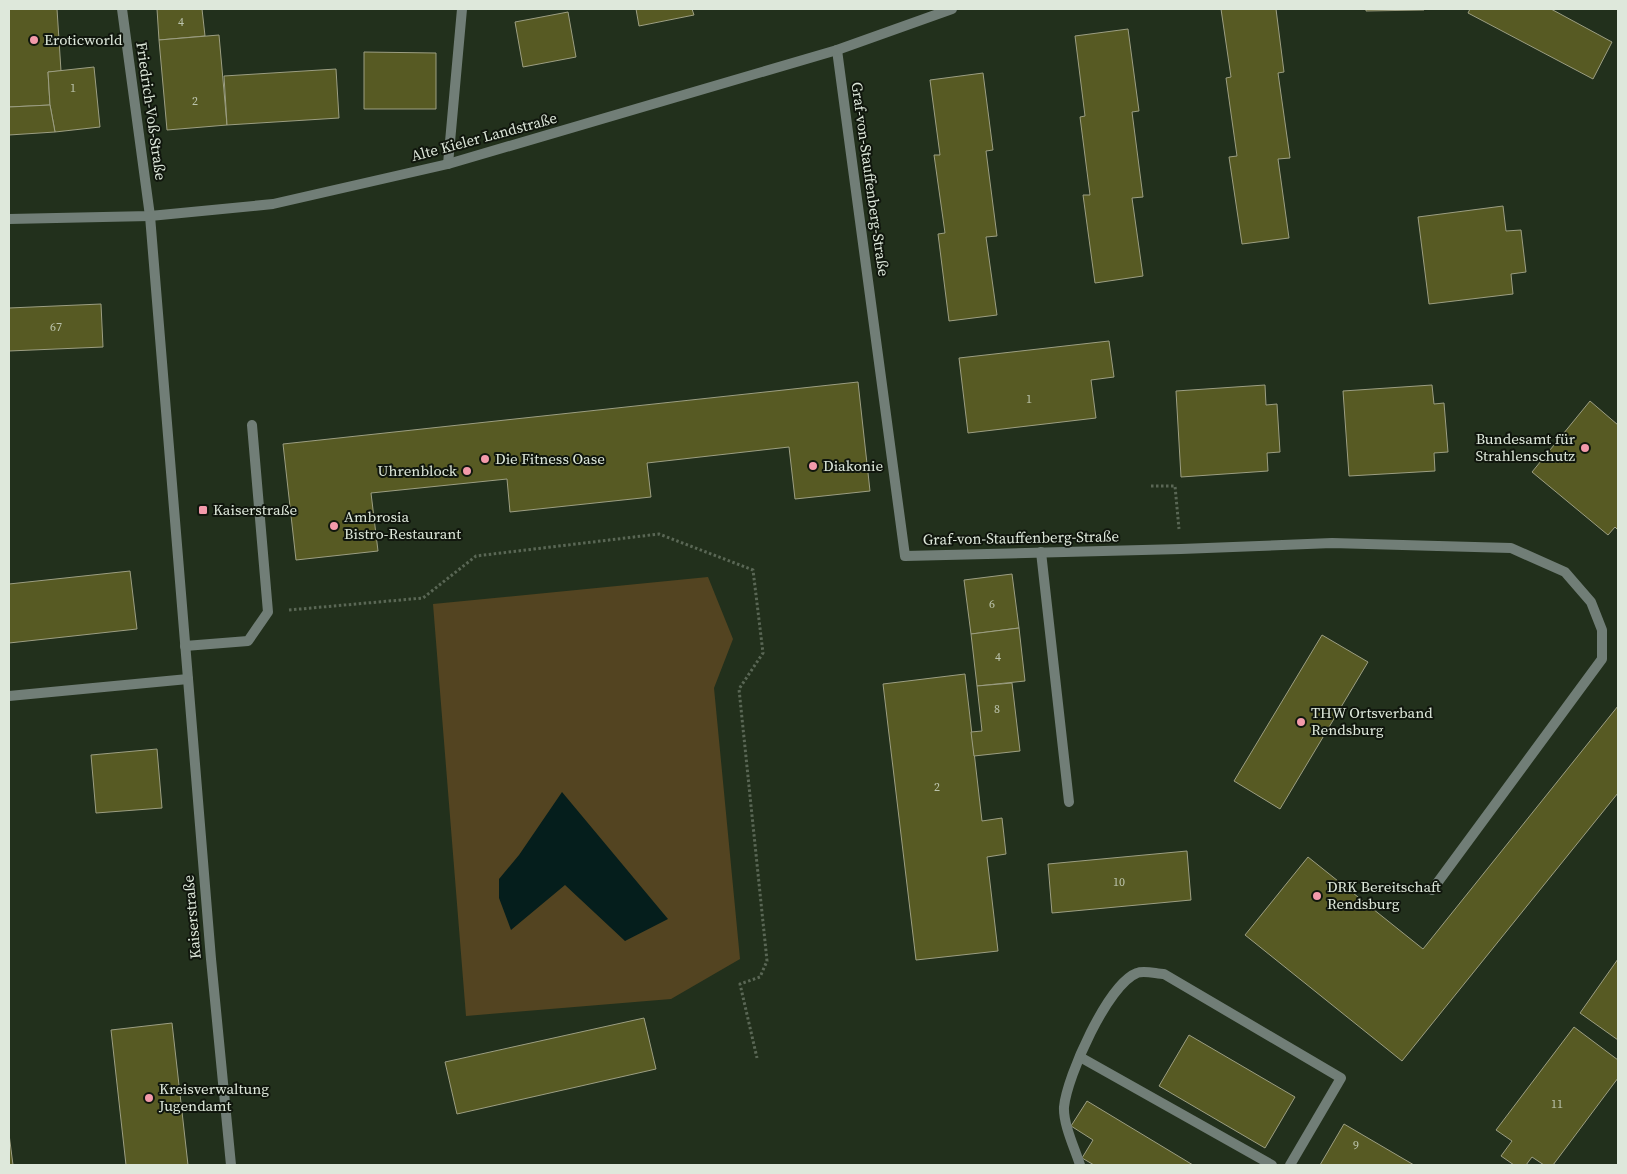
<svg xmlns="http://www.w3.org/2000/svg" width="1627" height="1174" font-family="'Source Serif 4',serif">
<rect width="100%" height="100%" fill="#22301c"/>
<path fill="#534421" d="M708,577L733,639L714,688L740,959L671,999L466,1016L433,604Z"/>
<path fill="#051e1c" d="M562,792L668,919L625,941L565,885L511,930L499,898V879L519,855Z"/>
<g fill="#575a23" stroke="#9c9e82">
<path d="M9,9H57L61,71L48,72L50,105L9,107Z"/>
<path d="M157,9H202L205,36L159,40Z"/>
<path d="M636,9H692L694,15L639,26Z"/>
<path d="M1221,9H1276L1284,72L1278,73L1290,158L1278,159L1289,238L1242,244L1229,157L1237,156L1226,78L1231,77Z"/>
<path d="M1366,9H1424V10L1366,11Z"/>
<path d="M1470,9H1551L1612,42L1593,79L1468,13Z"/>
<path d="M568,12L576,57L523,67L515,22Z"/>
<path d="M1128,29L1139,111L1132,112L1143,197L1132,198L1143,276L1095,283L1083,195H1090L1080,117L1085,116L1075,36Z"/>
<path d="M219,35L227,125L167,130L159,40Z"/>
<path d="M364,52L436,53V109H364Z"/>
<path d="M94,67L100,127L55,132L50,105L48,72Z"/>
<path d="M336,69L339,118L227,125L224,76Z"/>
<path d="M983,73L993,150L986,151L997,236L986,237L997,315L949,321L938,234L945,233L934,155H940L930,80Z"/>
<path d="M50,105L55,132L9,135V107Z"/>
<path d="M1503,206L1506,231L1521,230L1526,272L1511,274L1513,294L1429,304L1418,217Z"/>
<path d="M101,304L103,347L9,351V308Z"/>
<path d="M1109,341L1114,377L1091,380L1096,418L968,433L959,358Z"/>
<path d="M858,382L870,491L795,499L789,447L647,463L651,497L510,512L507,479L371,493L378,551L296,560L283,444Z"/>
<path d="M1265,385L1266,405L1277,404L1280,452L1267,453L1268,471L1181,477L1176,391Z"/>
<path d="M1432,385L1434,404L1444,403L1448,452L1434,453L1435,471L1349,476L1343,391Z"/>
<path d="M1590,401L1618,425V530L1615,527L1608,535L1532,472Z"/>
<path d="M130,571L137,629L9,643V584Z"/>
<path d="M1012,574L1019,628L971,634L964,580Z"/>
<path d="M1019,628L1025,681L977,686L971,634Z"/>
<path d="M1322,635L1368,662L1280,809L1234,781Z"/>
<path d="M965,674L982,821L1002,818L1006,854L987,857L998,951L916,960L883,684Z"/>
<path d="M1012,683L1020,751L974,756L971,732L982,731L977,686Z"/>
<path d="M1618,706V793L1402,1061L1245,935L1308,857L1423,949Z"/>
<path d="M157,749L162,808L96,813L91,755Z"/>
<path d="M1187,851L1191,900L1052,913L1048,864Z"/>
<path d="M1618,959V1040L1580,1013Z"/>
<path d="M644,1018L656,1069L457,1114L445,1062Z"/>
<path d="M172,1023L188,1165H126L111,1030Z"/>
<path d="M1574,1027L1618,1060V1078L1553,1165H1544L1532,1157L1526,1165H1514L1501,1156L1512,1141L1496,1130Z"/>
<path d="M1189,1035L1295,1097L1265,1148L1159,1086Z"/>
<path d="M1087,1101L1193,1165H1094L1082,1158L1093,1140L1071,1126Z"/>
<path d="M1344,1124L1414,1165H1320Z"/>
<path d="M9,1134L13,1165H9Z"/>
</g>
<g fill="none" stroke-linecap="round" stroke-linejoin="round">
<g stroke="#5a6755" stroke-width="3" stroke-dasharray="2.5 2.5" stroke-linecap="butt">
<path d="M1151,486H1175L1179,529"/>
<path d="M289,610L423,598L476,556L659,534L753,570L763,653L739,689L767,961L760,977L740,984L757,1058"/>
</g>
<g stroke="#717e77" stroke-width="10">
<path d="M448,164L462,9"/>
<path d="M1041,552L1069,802"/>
<path d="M185,646L248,641L268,612L252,425"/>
<path d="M9,696L188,679"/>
<path d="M1432,890L1602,659V630L1591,602L1565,572L1511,548L1438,546"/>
<path d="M1080,1057L1272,1165"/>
<path d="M1080,1165C1075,1149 1063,1124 1064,1107C1067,1076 1108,984 1137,973C1144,970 1157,974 1164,974L1341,1078L1290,1165"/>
</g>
<g stroke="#717e77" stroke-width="10">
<path d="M122,9L150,216L211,959L231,1165"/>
<path d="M837,50L905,556L1181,549L1332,543L1438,546"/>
</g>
<path stroke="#717e77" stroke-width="10" d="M9,219L150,216L273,204L448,164L837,50L952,9"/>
</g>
<g fill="#f39aaa" stroke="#10160d" stroke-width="2">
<circle cx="34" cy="40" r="5"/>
<circle cx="1585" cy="448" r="5"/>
<circle cx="485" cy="459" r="5"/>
<circle cx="813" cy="466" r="5"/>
<circle cx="467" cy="471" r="5"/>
<rect x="198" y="505" width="10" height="10" rx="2.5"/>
<circle cx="334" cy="526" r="5"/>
<circle cx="1301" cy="722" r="5"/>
<circle cx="1317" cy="896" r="5"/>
<circle cx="149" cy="1098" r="5"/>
</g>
<g text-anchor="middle" stroke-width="4" stroke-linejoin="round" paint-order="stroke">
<g font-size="12" fill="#bcc4ad">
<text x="181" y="26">4</text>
<text x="73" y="92">1</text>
<text x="195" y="105">2</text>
<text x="56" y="331">67</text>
<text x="1029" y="403">1</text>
<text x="992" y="608">6</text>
<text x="998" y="661">4</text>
<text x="997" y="713">8</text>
<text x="937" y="791">2</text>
<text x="1119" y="886">10</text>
<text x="1557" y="1108">11</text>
<text x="1356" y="1149">9</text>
</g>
<g font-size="15" fill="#dee8db" stroke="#10160d" text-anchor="start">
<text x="44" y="45">Eroticworld</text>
<text x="1575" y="444" text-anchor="end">Bundesamt für<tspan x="1575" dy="17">Strahlenschutz</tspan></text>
<text x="495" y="464">Die Fitness Oase</text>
<text x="823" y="471">Diakonie</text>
<text x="457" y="476" text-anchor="end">Uhrenblock</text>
<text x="213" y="515">Kaiserstraße</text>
<text x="344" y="522">Ambrosia<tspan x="344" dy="17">Bistro-Restaurant</tspan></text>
<text x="1311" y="718">THW Ortsverband<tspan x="1311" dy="17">Rendsburg</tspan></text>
<text x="1327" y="892">DRK Bereitschaft<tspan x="1327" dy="17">Rendsburg</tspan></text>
<text x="159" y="1094">Kreisverwaltung<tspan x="159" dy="17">Jugendamt</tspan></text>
</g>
<g font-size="15" fill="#dee8db" stroke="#10160d">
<text transform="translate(151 111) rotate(82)" y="5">Friedrich-Voß-Straße</text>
<text transform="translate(484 137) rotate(-15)" y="5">Alte Kieler Landstraße</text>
<text transform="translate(870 179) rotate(82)" y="5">Graf-von-Stauffenberg-Straße</text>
<text transform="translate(1021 538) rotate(-1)" y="5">Graf-von-Stauffenberg-Straße</text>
<text transform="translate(192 917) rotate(-95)" y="5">Kaiserstraße</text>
</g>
</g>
<rect width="1627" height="1174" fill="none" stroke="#dee8db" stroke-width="20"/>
</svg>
